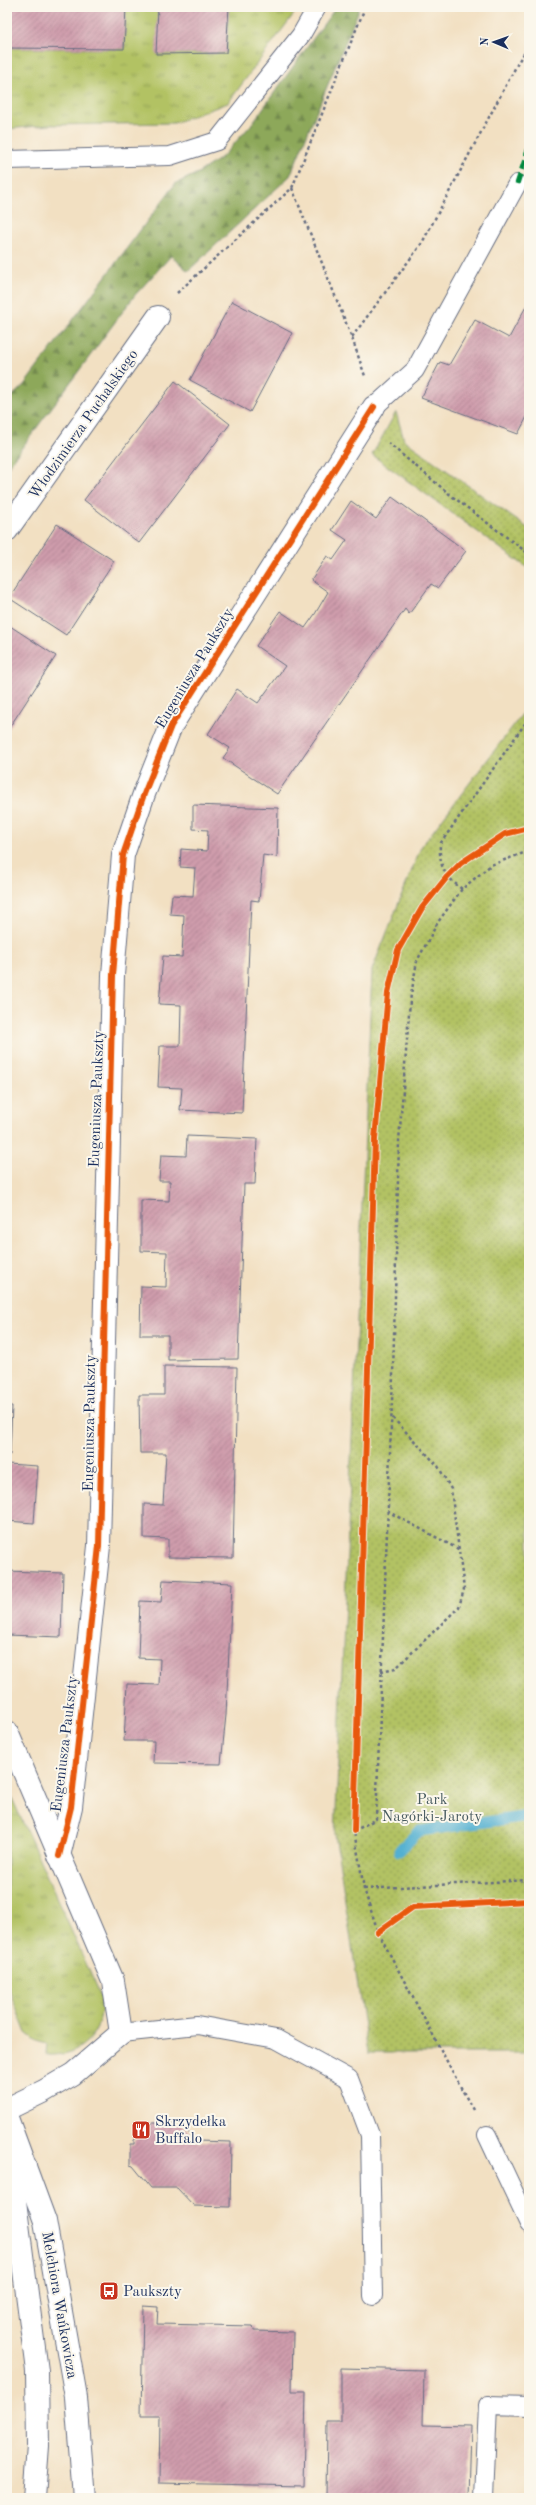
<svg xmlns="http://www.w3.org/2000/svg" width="536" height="2505" font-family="'Old Standard TT',serif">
<defs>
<pattern id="grass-tufts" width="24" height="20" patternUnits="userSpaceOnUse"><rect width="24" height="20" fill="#b2c264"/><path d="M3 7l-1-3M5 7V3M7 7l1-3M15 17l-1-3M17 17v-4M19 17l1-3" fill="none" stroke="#909e56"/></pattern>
<pattern id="forest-firs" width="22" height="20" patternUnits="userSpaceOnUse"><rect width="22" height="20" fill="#8da85a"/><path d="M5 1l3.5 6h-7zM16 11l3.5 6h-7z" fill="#72894e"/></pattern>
<pattern id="park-dots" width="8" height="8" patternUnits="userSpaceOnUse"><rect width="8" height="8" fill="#b2c264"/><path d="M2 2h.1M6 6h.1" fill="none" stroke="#909e56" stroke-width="1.8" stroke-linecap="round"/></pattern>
<pattern id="building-hatch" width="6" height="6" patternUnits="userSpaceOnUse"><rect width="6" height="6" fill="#cf9cac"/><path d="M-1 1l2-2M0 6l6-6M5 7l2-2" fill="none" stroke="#a7808f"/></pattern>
</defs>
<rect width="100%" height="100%" fill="#fbf7ec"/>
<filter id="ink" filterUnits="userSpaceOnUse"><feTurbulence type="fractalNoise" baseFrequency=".025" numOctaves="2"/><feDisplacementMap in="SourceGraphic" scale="8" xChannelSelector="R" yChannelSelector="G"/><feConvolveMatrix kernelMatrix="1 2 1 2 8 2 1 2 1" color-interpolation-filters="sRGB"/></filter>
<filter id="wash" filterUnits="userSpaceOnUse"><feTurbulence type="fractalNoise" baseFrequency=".012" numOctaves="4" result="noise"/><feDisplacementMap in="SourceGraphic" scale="16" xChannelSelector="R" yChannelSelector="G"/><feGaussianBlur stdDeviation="0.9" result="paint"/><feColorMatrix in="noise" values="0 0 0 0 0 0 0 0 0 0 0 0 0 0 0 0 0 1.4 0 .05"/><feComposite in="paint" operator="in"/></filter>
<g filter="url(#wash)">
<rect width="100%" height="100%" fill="#f2e0c2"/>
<g fill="url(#grass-tufts)" stroke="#667861">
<path d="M126,7H158L157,54L226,53L229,7H299L228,103L174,123L49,125L7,129V48L124,49Z"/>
<path d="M7,1787L102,1999C103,2034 81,2057 46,2055L47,2044L36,2041L26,2033L7,1985Z"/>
</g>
<path fill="url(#forest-firs)" stroke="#546c5c" d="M336,7H358V12L290,176L188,271L171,256L135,295L7,468V401L24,385L175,184L198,173L222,157L251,125Z"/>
<g fill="url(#park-dots)" stroke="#667861">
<path d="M396,412L404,440L529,529V569L372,455Z"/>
<path d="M529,705V756L523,764L529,767V2053H368L335,1834L372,970L421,847Z"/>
</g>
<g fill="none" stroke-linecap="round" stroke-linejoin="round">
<path stroke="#53b0d1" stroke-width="11" d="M399,1851L419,1831L529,1816"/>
</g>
<g id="blocks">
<g fill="url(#building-hatch)">
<path d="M7,7H126L124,49L7,48Z"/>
<path d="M158,7H229L226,53L156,54Z"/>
<path d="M232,301L292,333L250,412L190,380Z"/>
<path d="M529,301V413L518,434L421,398L440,362L449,365L475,320L509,338Z"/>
<path d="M175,381L230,424L139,543L84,500Z"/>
<path d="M392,497L466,551L438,588L431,584L409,614L405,609L277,794L223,758L230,748L208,734L237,689L258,703L285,666L256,646L280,611L305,628L315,614L328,592L311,580L327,556L333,560L347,540L332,530L351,501L376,519Z"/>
<path d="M57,524L114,561L66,635L9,598Z"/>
<path d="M7,624L56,656L7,731Z"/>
<path d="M193,805L278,808L277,857L263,855L259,901L251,900L242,1113L180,1110L182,1088L158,1087L160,1046H180L181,1005L159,1004L163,956L182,957L184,915L170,914L172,895L193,896L195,868L180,867L181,849L207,851L208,830L193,829Z"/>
<path d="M187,1136L257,1139L255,1184H244L238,1359L168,1360V1335H140L141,1286L166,1287L167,1252L141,1251V1200L169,1201L170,1181H159L161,1155L186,1156Z"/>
<path d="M164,1366L237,1367L233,1558L168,1557V1539L144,1538V1504L163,1505L166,1453H140L139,1395H164Z"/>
<path d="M7,1406H12L10,1455H7Z"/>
<path d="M7,1464L38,1466L34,1523L7,1521Z"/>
<path d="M7,1571L63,1573L61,1637L7,1635Z"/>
<path d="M163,1580L232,1583L226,1715L221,1764L153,1763L154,1741H124L127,1684L159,1685L160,1659L138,1658L140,1601L161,1602Z"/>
<path d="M152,2123H179L197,2141L231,2142L230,2207L194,2206L177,2188H151L133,2166L130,2165V2144H134V2140Z"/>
<path d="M143,2306L158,2307L157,2324L253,2326L254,2331L293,2332L292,2392H306L304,2486L159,2483L160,2416H141Z"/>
<path d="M341,2368L424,2370L423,2425L471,2426L469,2498H326L327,2422H341Z"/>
</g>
</g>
</g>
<g filter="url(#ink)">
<use href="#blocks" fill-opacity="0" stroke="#666d81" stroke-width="1"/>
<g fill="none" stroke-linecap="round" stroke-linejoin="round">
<g stroke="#666d81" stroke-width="20">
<g id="service">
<path d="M7,160L170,156L217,141L301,35L317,7"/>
<path d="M374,407L415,370L517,184"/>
<path d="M121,2033L197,2025L276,2039L349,2079L370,2135L373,2296"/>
<path d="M487,2135L529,2224"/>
<path d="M484,2498L488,2405L529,2406"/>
</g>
</g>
<g stroke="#666d81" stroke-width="24">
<g id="minor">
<path d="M7,530L158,317"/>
<path d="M7,1732L113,1981L121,2033L73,2074L44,2091L7,2109"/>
<path d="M59,1856L71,1807L99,1546L113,975L123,855L144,794L171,726L374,407"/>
<path d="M7,2118L45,2221L76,2397L84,2498"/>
<path d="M8,2147L37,2371L38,2446L34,2498"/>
</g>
</g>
<g stroke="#666d81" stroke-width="2.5" stroke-dasharray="3 3" stroke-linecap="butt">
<path d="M292,188L352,338L365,376"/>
<path d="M177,293L292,188L364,10L363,7"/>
<path d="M352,337L422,243L520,59L529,47"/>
<path d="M388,443L453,497L529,554"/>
<path d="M462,889C444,875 439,867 440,844L529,718"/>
<path d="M387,1511L460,1550"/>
<path d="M381,1671L396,1668L459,1607L464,1589L451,1489L438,1466L391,1416"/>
<path d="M364,1889L529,1880"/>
<path d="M473,2110L378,1932L364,1889L354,1831L376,1819L393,1375L399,1141L410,1001L417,961L438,922L462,889L491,865L529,851"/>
</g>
<use href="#service" stroke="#fff" stroke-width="18"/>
<use href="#minor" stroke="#fff" stroke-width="22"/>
<path stroke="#00873e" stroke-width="5" stroke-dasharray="10 5" stroke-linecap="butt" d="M517,184L529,147"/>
<g stroke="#fbf7ec" stroke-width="8">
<g id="cycleway">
<path d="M354,1831L375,1139L388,993L398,950L422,908L447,877L461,863L505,834L529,828"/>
<path d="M59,1856L71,1807L99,1546L113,975L123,855L144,794L171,726L374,407"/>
<path d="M378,1932L413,1907L529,1901"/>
</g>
</g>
<use href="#cycleway" stroke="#e8590c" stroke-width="6"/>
</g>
</g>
<defs>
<g id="restaurant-square" transform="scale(1)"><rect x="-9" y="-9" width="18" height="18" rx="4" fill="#c8321e" stroke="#fbf7ec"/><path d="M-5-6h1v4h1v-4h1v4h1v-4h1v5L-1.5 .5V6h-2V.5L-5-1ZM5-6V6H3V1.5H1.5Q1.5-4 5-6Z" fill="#fff"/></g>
<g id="bus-square" transform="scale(1)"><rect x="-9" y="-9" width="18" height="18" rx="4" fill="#c8321e" stroke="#fbf7ec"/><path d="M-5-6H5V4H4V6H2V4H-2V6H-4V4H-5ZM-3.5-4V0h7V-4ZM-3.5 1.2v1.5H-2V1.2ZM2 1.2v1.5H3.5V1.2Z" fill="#fff"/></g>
</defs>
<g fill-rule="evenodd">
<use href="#restaurant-square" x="141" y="2130"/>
<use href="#bus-square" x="109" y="2291"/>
</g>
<g text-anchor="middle" stroke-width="4" stroke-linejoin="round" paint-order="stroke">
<g font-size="15" fill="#1b2f5e" stroke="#fbf7ec">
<text transform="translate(83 424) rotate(-55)" y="5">Włodzimierza Puchalskiego</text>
<text transform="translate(194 668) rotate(-59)" y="5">Eugeniusza Paukszty</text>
<text transform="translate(96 1099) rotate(-88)" y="5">Eugeniusza Paukszty</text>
<text transform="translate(89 1423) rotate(-89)" y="5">Eugeniusza Paukszty</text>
<text transform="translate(64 1744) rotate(-83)" y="5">Eugeniusza Paukszty</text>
<text transform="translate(60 2305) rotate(80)" y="5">Melchiora Wańkowicza</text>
</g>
<g font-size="15" fill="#485b60" stroke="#fbf7ec">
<text x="432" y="1804">Park<tspan x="432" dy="17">Nagórki-Jaroty</tspan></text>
</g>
<g font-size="15" fill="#1b2f5e" stroke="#fbf7ec" text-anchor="start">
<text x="155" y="2126">Skrzydełka<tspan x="155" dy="17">Buffalo</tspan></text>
<text x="123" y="2296">Paukszty</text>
</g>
</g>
<rect width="536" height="2505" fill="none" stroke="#fbf7ec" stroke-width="24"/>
<g transform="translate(494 42) rotate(272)" stroke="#fbf7ec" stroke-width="3" paint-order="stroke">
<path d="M0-3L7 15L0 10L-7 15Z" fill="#1b2f5e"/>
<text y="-6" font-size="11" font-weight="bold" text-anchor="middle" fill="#1b2f5e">N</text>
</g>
</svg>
